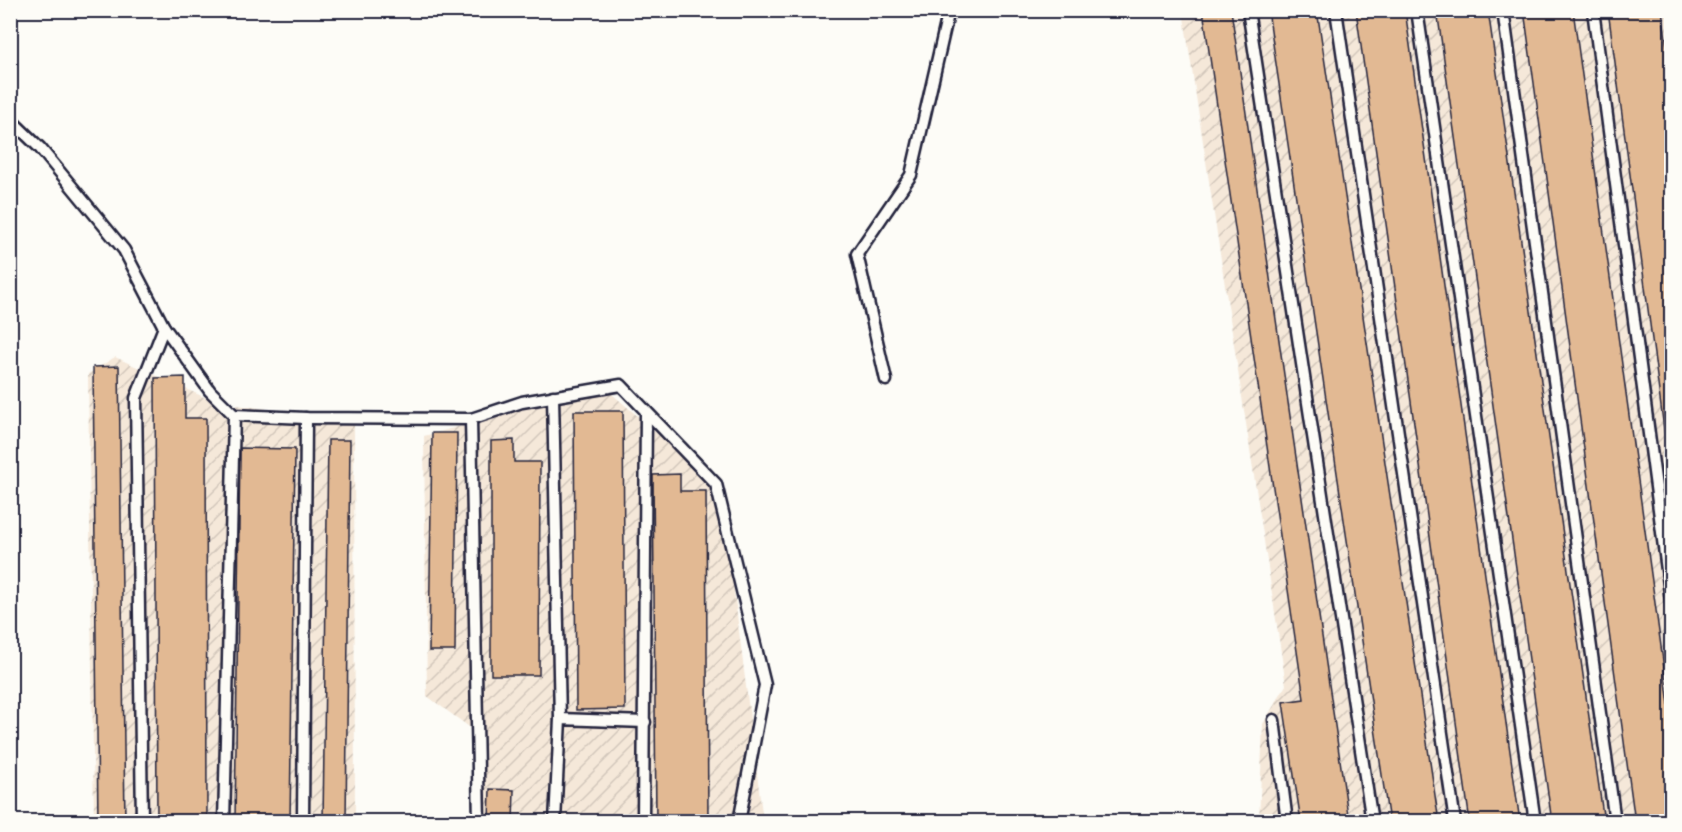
<svg xmlns="http://www.w3.org/2000/svg" width="1682" height="832" font-family="'Shantell Sans',sans-serif">
<defs>
<pattern id="industrial-furrows" width="10" height="10" patternUnits="userSpaceOnUse" patternTransform="scale(1.5)"><rect width="10" height="10" fill="#f5e8d9"/><path d="M-1 1l2-2M0 10L10 0M9 11l2-2" fill="none" stroke="#d2c7bb"/></pattern>
</defs>
<rect width="100%" height="100%" fill="#fdfcf7"/>
<filter id="ink" filterUnits="userSpaceOnUse"><feTurbulence type="fractalNoise" baseFrequency=".0167" numOctaves="2"/><feDisplacementMap in="SourceGraphic" scale="12" xChannelSelector="R" yChannelSelector="G"/><feConvolveMatrix kernelMatrix="1 2 1 2 8 2 1 2 1" color-interpolation-filters="sRGB"/></filter>
<g filter="url(#ink)">
<g fill="url(#industrial-furrows)">
<path d="M1183,11H1671V821H1259L1263,724L1286,685Z"/>
<path d="M115,357L215,402L354,421L355,821H94L88,374Z"/>
<path d="M604,387L721,488L763,821H475L476,732L427,696L424,436Z"/>
</g>
<g fill="#e2b993" stroke="#22223b" stroke-width="1.5">
<path d="M1203,10H1231L1349,822H1301L1283,702L1304,699Z"/>
<path d="M1268,10H1317L1439,822H1389Z"/>
<path d="M1356,10H1405L1520,822H1470Z"/>
<path d="M1437,10H1488L1604,822H1552Z"/>
<path d="M1524,10H1573L1672,726V822H1635Z"/>
<path d="M1608,10H1662L1672,83V489Z"/>
<path d="M119,366L125,822H98L93,367Z"/>
<path d="M185,377V418H206L207,822H157L155,378Z"/>
<path d="M574,411H623L625,709L576,710Z"/>
<path d="M432,433H457L455,651H429Z"/>
<path d="M328,440H350L346,822H323Z"/>
<path d="M514,440V462H540L539,675H491V441Z"/>
<path d="M240,448L295,449L290,822H235Z"/>
<path d="M680,474V491H706L708,822H656L653,475Z"/>
<path d="M490,789L514,790L513,822H489Z"/>
</g>
<g fill="none" stroke-linecap="round" stroke-linejoin="round">
<g stroke="#22223b" stroke-width="15">
<g id="service">
<path d="M1248,10L1372,822"/>
<path d="M1336,10L1455,822"/>
<path d="M1417,10L1535,822"/>
<path d="M1503,10L1615,822"/>
<path d="M1593,10L1672,608"/>
<path d="M10,119L40,148L124,250L164,327L210,391L234,415L306,418L471,419L522,402L621,385L716,484L765,685L739,822"/>
<path d="M886,380L857,254L911,175L949,10"/>
<path d="M553,396L560,719"/>
<path d="M471,419L479,822"/>
<path d="M1274,720L1287,822"/>
<path d="M142,822L136,398L164,327"/>
<path d="M224,822L234,415"/>
<path d="M303,822L306,418"/>
<path d="M555,822L560,719L645,722"/>
<path d="M643,822L646,411"/>
</g>
</g>
<use href="#service" stroke="#fdfcf7" stroke-width="10"/>
</g>
</g>
<rect width="1682" height="832" fill="none" stroke="#fdfcf7" stroke-width="36"/>
<rect x="18" y="18" width="1646" height="796" fill="none" stroke="#22223b" stroke-width="2" filter="url(#ink)"/>
</svg>
